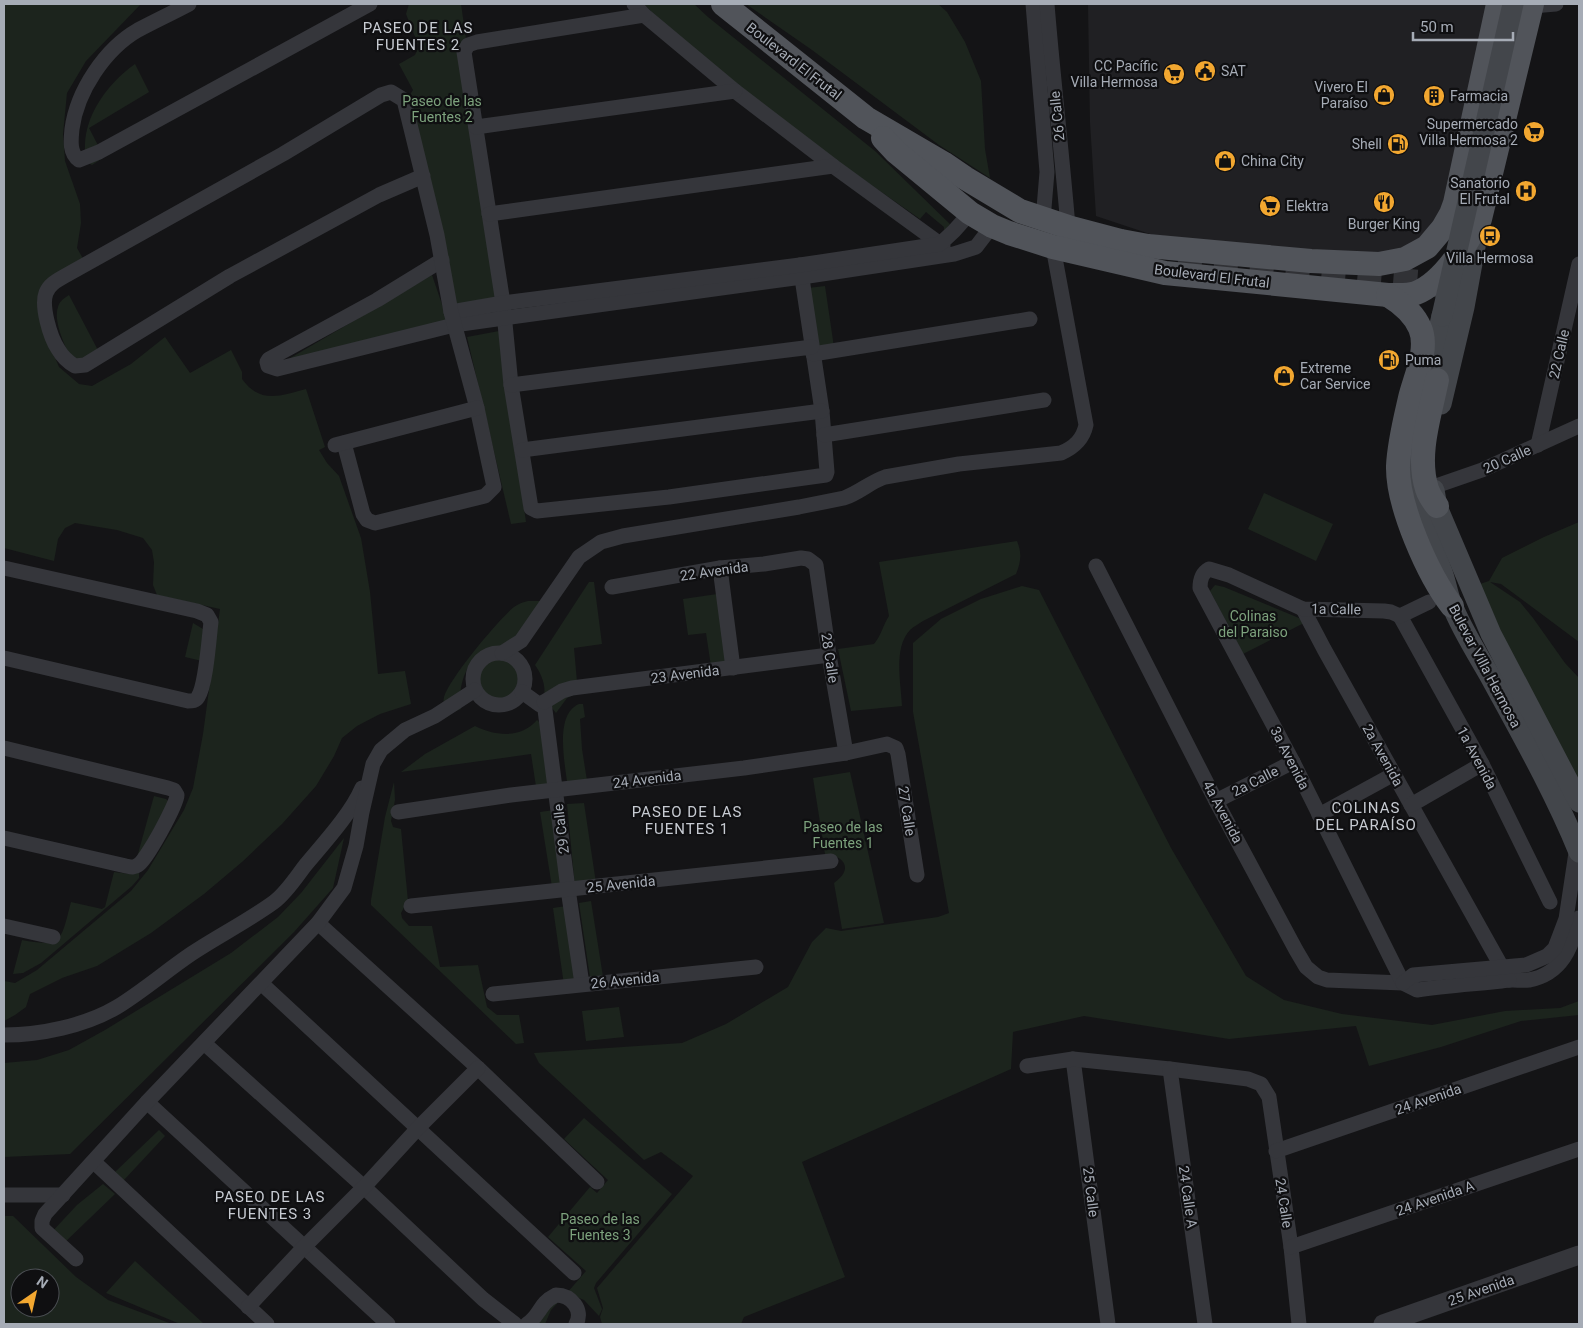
<svg xmlns="http://www.w3.org/2000/svg" width="1583" height="1328" font-family="Roboto,sans-serif">
<rect width="100%" height="100%" fill="#141416"/>
<path fill="#202023" d="M1088,4H1489L1448,206L1430,233L1411,246L1376,256L1153,235L1096,216L1090,122Z"/>
<g fill="#1c241d" fill-rule="evenodd">
<path d="M4,4H141L86,61L67,93L63,134L65,161L80,204L81,223L77,248L85,262L46,290L47,339L59,367L79,384L92,386L131,364L165,337L190,373L231,350L242,372V379C260,404 280,396 306,389L325,447L319,450L327,463L339,476L361,538L370,592L378,674L405,671L411,704L380,714L357,726L342,738L334,756L316,786L282,824L242,862L204,894L151,933L97,966L62,978L30,994L26,1007L15,1015L4,1021V981L15,983L37,970L131,891L148,870L184,810L193,788L203,734L220,609L157,595L153,585L154,562L152,550L143,538L117,530L75,523L65,528L58,539L54,561L4,548Z"/>
<path d="M409,4H461L504,302L451,312L406,101L413,90L399,64L415,55L419,47L406,14Z"/>
<path d="M644,4H694L708,17L875,151L954,228L944,234V227L926,212L920,219L817,147L666,28Z"/>
<path d="M746,4H938L947,12L965,42L981,81L985,149L990,178L939,145L812,50Z"/>
<path d="M135,64L149,92L89,128L104,157L92,165L87,162C77,124 106,84 135,64Z"/>
<path d="M432,275L448,322L275,367Z"/>
<path d="M825,286L835,354L818,357L808,288Z"/>
<path d="M69,295L101,356L95,361L71,358C65,346 53,321 58,307C59,302 64,298 69,295Z"/>
<path d="M499,331L526,522L511,524L467,337Z"/>
<path d="M1264,493L1333,524L1316,561L1248,529Z"/>
<path d="M1579,522V642L1501,584L1490,582L1520,602L1533,618L1565,663L1579,678V786L1527,690L1480,584L1489,581L1502,558L1544,537Z"/>
<path d="M1017,541C1022,553 1021,562 1016,574L923,621C919,624 914,626 910,630C893,648 901,683 902,706L851,711L838,649L874,644C881,636 883,625 889,616L879,562Z"/>
<path d="M589,582H594L602,644L574,648L578,693L567,698L556,713L544,698C546,685 542,675 535,665Z"/>
<path d="M1215,585L1224,587L1299,618L1304,623L1243,654L1210,591Z"/>
<path d="M1022,586L1039,590L1171,848L1246,976L1284,1000L1342,1014L1432,1025L1505,1011L1560,1008L1579,1001V1015L1521,1021L1441,1047L1369,1066L1356,1026L1229,1039L1084,1016L1013,1032L1011,1069L802,1162L845,1277L744,1317L741,1324H602L600,1317L603,1308L597,1288L693,1176L661,1152L644,1160L539,1063L534,1053L682,1043L726,1024L788,987L812,942L826,928L841,931L938,917L949,913L913,712V643L941,619L981,599Z"/>
<path d="M724,593L737,669L712,673L706,633L688,635L683,599Z"/>
<path d="M528,601H542L512,651C504,650 497,648 489,650C466,657 457,688 461,709L445,716C443,710 443,703 444,697C449,679 499,619 514,607C518,604 523,602 528,601Z"/>
<path d="M193,623L203,629L202,661L185,657Z"/>
<circle cx="499" cy="679" r="25"/>
<path d="M579,704H583L585,717L580,719L582,749L588,787L568,790C566,767 553,715 579,704Z"/>
<path d="M537,720L541,724L553,793H537L531,754L401,772L425,754L475,726C495,736 521,739 537,720Z"/>
<path d="M850,772L884,923L842,929L834,883C853,870 846,856 825,854L813,778Z"/>
<path d="M394,782L395,800L391,821L393,827L401,829L408,901L401,913L402,918L409,926H432L440,967L478,965L487,1007L497,1015H519L524,1043L516,1044L371,905V900L385,817Z"/>
<path d="M154,796L166,799L169,802L136,861Z"/>
<path d="M584,803L596,883L575,887L567,804Z"/>
<path d="M554,810L563,887H552L540,812Z"/>
<path d="M344,838L333,888L294,932L70,1154L4,1157V1063L37,1060L69,1050L105,1030L231,953L278,917L301,893Z"/>
<path d="M139,871V878L132,886L41,963L23,973L13,974L22,940C64,948 61,939 71,902L102,909L105,907L114,872L129,874Z"/>
<path d="M591,901L604,983L591,984L579,903Z"/>
<path d="M566,906L579,984L564,985L553,908Z"/>
<path d="M619,1007L624,1037L586,1041L582,1011Z"/>
<path d="M584,1118L672,1194L596,1283L594,1288L602,1309L599,1316L584,1300L567,1293L551,1310L545,1324H533L549,1306L567,1293L586,1271L548,1237L590,1187L597,1193L608,1180L564,1139Z"/>
<path d="M159,1130L165,1136L123,1181L114,1173Z"/>
<path d="M103,1184L115,1194L63,1244L50,1234L77,1205Z"/>
<path d="M4,1216H13L76,1277L108,1300L172,1324H4ZM20,1278H50V1308H20Z"/>
<path d="M135,1261L203,1323L205,1324H180L106,1293Z"/>
</g>
<g fill="none" stroke-linecap="round" stroke-linejoin="round">
<path stroke="#313236" stroke-width="24" stroke-dasharray="24 12" stroke-linecap="butt" d="M1178,262L1433,283L1444,288"/>
<g stroke="#35363b" stroke-width="15">
<path d="M189,4C172,13 155,21 138,30C105,49 77,91 72,129C71,139 69,153 79,160L99,152L370,4"/>
<path d="M634,4L644,15L735,91L833,166L943,246"/>
<path d="M1033,4L1047,172L1043,220"/>
<path d="M1047,4C1053,78 1062,153 1068,227"/>
<path d="M1532,6L1556,4"/>
<path d="M644,15L477,42L468,45L464,52L503,303L511,385L531,508L537,511L669,497L826,475L827,472L822,411L800,265"/>
<path d="M476,127L735,91"/>
<path d="M489,214L833,166"/>
<path d="M442,260L377,300L269,359L267,362L268,366L277,369L454,325L802,277L954,254L976,247L992,226"/>
<path d="M451,312L503,303L800,265L940,244L954,231L970,213"/>
<path d="M813,354L1030,319"/>
<path d="M511,385L812,347"/>
<path d="M824,435L1044,400"/>
<path d="M344,443L363,514L367,520L375,523L485,496L494,487L477,408L451,312L437,235L404,100L391,92L381,95L283,154L63,277C56,281 49,285 46,293C41,306 50,337 58,349C62,356 68,362 75,366L85,365L230,276L379,195L423,176"/>
<path d="M335,445L477,408"/>
<path d="M1538,445L1579,264"/>
<path d="M522,450L822,411"/>
<path d="M1433,487L1482,470L1579,426"/>
<path d="M1096,566L1216,801L1296,950L1306,967L1318,977L1327,980L1403,983L1417,990C1445,986 1474,984 1502,981C1511,979 1520,981 1529,980C1562,974 1572,947 1579,918"/>
<path d="M4,568L197,611L207,615L211,622C209,638 206,685 198,697C196,701 192,701 188,701L4,658"/>
<path d="M720,568L733,668"/>
<path d="M612,587L720,568L764,564L801,558L808,559L816,565L829,655L846,753"/>
<path d="M1303,609L1324,649L1509,980"/>
<path d="M1400,616L1482,764L1550,902"/>
<circle cx="499" cy="679" r="26"/>
<path d="M502,653L521,641L579,557L601,542L623,536L799,507L844,498C859,493 870,482 885,477L959,464L1061,453C1075,447 1083,439 1086,425L1053,247"/>
<path d="M522,692L540,705L544,702L568,889L582,984"/>
<path d="M544,702L562,691L572,688L829,655"/>
<path d="M4,748L168,788L174,790L177,795C177,804 146,861 138,865C134,868 131,867 126,866L4,838"/>
<path d="M1216,801L1293,762"/>
<path d="M1411,805L1482,764"/>
<path d="M398,812L511,795L744,768L846,753L887,744L896,748L898,754L917,875"/>
<path d="M1319,815L1394,774"/>
<path d="M411,906L831,861"/>
<path d="M318,923L478,1068L597,1182"/>
<path d="M4,926L53,937"/>
<path d="M261,983L574,1273"/>
<path d="M1403,983L1293,762L1200,588C1200,579 1202,573 1209,569L1229,575L1303,609L1384,611L1391,612L1400,616L1429,602"/>
<path d="M1403,983L1413,975L1526,965L1547,956L1555,948L1566,919L1577,846"/>
<path d="M493,994L756,967"/>
<path d="M4,1035C40,1035 85,1026 117,1007C143,991 166,971 191,954C218,936 248,921 274,902C286,893 295,879 304,867C323,844 351,814 362,788"/>
<path d="M204,1043L364,1187L483,1299L515,1324"/>
<path d="M1073,1059L1108,1324"/>
<path d="M1027,1066L1073,1059L1170,1069L1248,1079L1261,1084L1269,1097L1291,1247L1299,1324"/>
<path d="M1170,1069L1205,1324"/>
<path d="M147,1102L388,1324"/>
<path d="M1276,1151L1579,1047"/>
<path d="M94,1162L267,1324"/>
<path d="M4,1195H63"/>
<path d="M1291,1247L1579,1149"/>
<path d="M76,1259L42,1228V1221L45,1214L147,1102L318,923L344,888L356,846L362,812L373,764L381,750L405,730L435,716L475,690"/>
<path d="M248,1307L304,1247L364,1187L419,1127L478,1068"/>
<path d="M527,1324C541,1315 538,1304 556,1295C571,1295 584,1310 576,1324"/>
</g>
<path stroke="#35363b" stroke-width="19" d="M1383,1324L1579,1255"/>
<g stroke="#43464b" stroke-width="21">
<path d="M1428,376L1442,316"/>
<path d="M1441,404L1464,307L1479,225"/>
<path d="M1414,430C1403,482 1423,522 1441,569C1446,581 1447,594 1452,605C1462,630 1477,653 1490,676C1521,733 1554,791 1579,852"/>
<path d="M1434,490L1437,507L1491,634L1579,802"/>
</g>
<g stroke="#51545a" stroke-width="24">
<path d="M723,4L866,118L943,163L965,178L1020,211L1068,227L1121,241L1148,246L1311,261L1379,264L1405,259L1427,247L1443,228L1451,214L1455,203L1498,4"/>
<path d="M883,138L896,152L970,213L992,226L1009,233L1053,247L1165,273L1388,295C1397,295 1408,296 1416,293C1444,282 1467,243 1480,219L1532,4"/>
<path d="M1388,295C1401,303 1414,314 1420,328C1429,349 1415,377 1410,398C1405,420 1399,443 1398,466C1397,505 1428,575 1452,606"/>
<path d="M1437,506C1433,501 1429,495 1427,489C1416,455 1430,415 1437,380"/>
</g>
<path stroke="#43464b" stroke-width="21" d="M1442,316L1513,4"/>
</g>
<defs>
<g id="civic-disc" transform="scale(1.125)"><circle r="9.5" fill="#f2a730" stroke="#0f0f11"/><path d="M-.6-6.5H3V-4.5H.6V-3L4-1V1h2V6H-6V1h2V-1L-.6-3ZM-1.2 2.5V6h2.4V2.5Z" fill="#111"/></g>
<g id="supermarket-disc" transform="scale(1.125)"><circle r="9.5" fill="#f2a730" stroke="#0f0f11"/><path d="M-6-5.5h2.5l.6 2H6L4.5 2H-2.5L-4.4-4H-6ZM-1.5 3.2a1.3 1.3 0 1 0 .1 0ZM3 3.2a1.3 1.3 0 1 0 .1 0Z" fill="#111"/></g>
<g id="shop-disc" transform="scale(1.125)"><circle r="9.5" fill="#f2a730" stroke="#0f0f11"/><path d="M-5-2.5h2.3a2.7 3.5 0 0 1 5.4 0H5L5.5 6h-11ZM-1.5-2.5h3a1.5 2.3 0 0 0-3 0Z" fill="#111"/></g>
<g id="building-disc" transform="scale(1.125)"><circle r="9.5" fill="#f2a730" stroke="#0f0f11"/><path d="M-4-6H4V6H1V3H-1V6H-4ZM-2.5-4.3h1.7v1.8h-1.7ZM.8-4.3h1.7v1.8H.8ZM-2.5-1h1.7V.8h-1.7ZM.8-1h1.7V.8H.8Z" fill="#111"/></g>
<g id="fuel-disc" transform="scale(1.125)"><circle r="9.5" fill="#f2a730" stroke="#0f0f11"/><path d="M-5.5-6h7V0h2V4h1.3V-2.5L3-4.5l.8-.8L6-3V5H2.5V1h-1V6h-7ZM-4.2-4.7v3.2H.2V-4.7Z" fill="#111"/></g>
<g id="hospital-disc" transform="scale(1.125)"><circle r="9.5" fill="#f2a730" stroke="#0f0f11"/><path d="M-5-5h3v3.5h4V-5h3V5h-3V1.5h-4V5h-3Z" fill="#111"/></g>
<g id="restaurant-disc" transform="scale(1.125)"><circle r="9.5" fill="#f2a730" stroke="#0f0f11"/><path d="M-5-6h1v4h1v-4h1v4h1v-4h1v5L-1.5 .5V6h-2V.5L-5-1ZM5-6V6H3V1.5H1.5Q1.5-4 5-6Z" fill="#111"/></g>
<g id="bus-disc" transform="scale(1.125)"><circle r="9.5" fill="#f2a730" stroke="#0f0f11"/><path d="M-5-6H5V4H4V6H2V4H-2V6H-4V4H-5ZM-3.5-4V0h7V-4ZM-3.5 1.2v1.5H-2V1.2ZM2 1.2v1.5H3.5V1.2Z" fill="#111"/></g>
</defs>
<g fill-rule="evenodd">
<use href="#civic-disc" x="1205" y="71"/>
<use href="#supermarket-disc" x="1174" y="74"/>
<use href="#shop-disc" x="1384" y="95"/>
<use href="#building-disc" x="1434" y="96"/>
<use href="#supermarket-disc" x="1534" y="132"/>
<use href="#fuel-disc" x="1398" y="144"/>
<use href="#shop-disc" x="1225" y="161"/>
<use href="#hospital-disc" x="1526" y="191"/>
<use href="#restaurant-disc" x="1384" y="202"/>
<use href="#supermarket-disc" x="1270" y="206"/>
<use href="#bus-disc" x="1490" y="236"/>
<use href="#fuel-disc" x="1389" y="360"/>
<use href="#shop-disc" x="1284" y="376"/>
</g>
<g text-anchor="middle" stroke-width="4.5" stroke-linejoin="round" paint-order="stroke">
<g font-size="14" fill="#a6acb6" stroke="#0f0f11">
<text transform="translate(794 61) rotate(38)" y="5">Boulevard El Frutal</text>
<text transform="translate(1057 116) rotate(-96)" y="5">26 Calle</text>
<text transform="translate(1212 276) rotate(7)" y="5">Boulevard El Frutal</text>
<text transform="translate(1559 354) rotate(-77)" y="5">22 Calle</text>
<text transform="translate(1507 459) rotate(-24)" y="5">20 Calle</text>
<text transform="translate(714 571) rotate(-8)" y="5">22 Avenida</text>
<text transform="translate(1336 609) rotate(1)" y="5">1a Calle</text>
<text transform="translate(830 658) rotate(81)" y="5">28 Calle</text>
<text transform="translate(1485 666) rotate(62)" y="5">Bulevar Villa Hermosa</text>
<text transform="translate(685 674) rotate(-7)" y="5">23 Avenida</text>
<text transform="translate(1383 755) rotate(61)" y="5">2a Avenida</text>
<text transform="translate(1290 758) rotate(63)" y="5">3a Avenida</text>
<text transform="translate(1477 758) rotate(62)" y="5">1a Avenida</text>
<text transform="translate(647 779) rotate(-7)" y="5">24 Avenida</text>
<text transform="translate(1255 781) rotate(-27)" y="5">2a Calle</text>
<text transform="translate(907 811) rotate(81)" y="5">27 Calle</text>
<text transform="translate(1223 812) rotate(62)" y="5">4a Avenida</text>
<text transform="translate(561 829) rotate(-97)" y="5">29 Calle</text>
<text transform="translate(621 884) rotate(-6)" y="5">25 Avenida</text>
<text transform="translate(625 980) rotate(-6)" y="5">26 Avenida</text>
<text transform="translate(1428 1099) rotate(-19)" y="5">24 Avenida</text>
<text transform="translate(1091 1192) rotate(83)" y="5">25 Calle</text>
<text transform="translate(1188 1197) rotate(82)" y="5">24 Calle A</text>
<text transform="translate(1435 1198) rotate(-19)" y="5">24 Avenida A</text>
<text transform="translate(1284 1203) rotate(81)" y="5">24 Calle</text>
<text transform="translate(1481 1290) rotate(-19)" y="5">25 Avenida</text>
</g>
<g font-size="14" fill="#a6acb6" stroke="#0f0f11" text-anchor="start">
<text x="1158" y="71" text-anchor="end">CC Pacífic<tspan x="1158" dy="16">Villa Hermosa</tspan></text>
<text x="1221" y="76">SAT</text>
<text x="1368" y="92" text-anchor="end">Vivero El<tspan x="1368" dy="16">Paraíso</tspan></text>
<text x="1450" y="101">Farmacia</text>
<text x="1518" y="129" text-anchor="end">Supermercado<tspan x="1518" dy="16">Villa Hermosa 2</tspan></text>
<text x="1382" y="149" text-anchor="end">Shell</text>
<text x="1241" y="166">China City</text>
<text x="1510" y="188" text-anchor="end">Sanatorio<tspan x="1510" dy="16">El Frutal</tspan></text>
<text x="1286" y="211">Elektra</text>
<text x="1384" y="229" text-anchor="middle">Burger King</text>
<text x="1490" y="263" text-anchor="middle">Villa Hermosa</text>
<text x="1405" y="365">Puma</text>
<text x="1300" y="373">Extreme<tspan x="1300" dy="16">Car Service</tspan></text>
</g>
<g font-size="14" fill="#7da27d" stroke="#0f0f11">
<text x="442" y="106">Paseo de las<tspan x="442" dy="16">Fuentes 2</tspan></text>
<text x="1253" y="621">Colinas<tspan x="1253" dy="16">del Paraiso</tspan></text>
<text x="843" y="832">Paseo de las<tspan x="843" dy="16">Fuentes 1</tspan></text>
<text x="600" y="1224">Paseo de las<tspan x="600" dy="16">Fuentes 3</tspan></text>
</g>
<g font-size="15" letter-spacing="1" fill="#c7cbd2" stroke="#0f0f11">
<text x="418" y="33">PASEO DE LAS<tspan x="418" dy="17">FUENTES 2</tspan></text>
<text x="1366" y="813">COLINAS<tspan x="1366" dy="17">DEL PARAÍSO</tspan></text>
<text x="687" y="817">PASEO DE LAS<tspan x="687" dy="17">FUENTES 1</tspan></text>
<text x="270" y="1202">PASEO DE LAS<tspan x="270" dy="17">FUENTES 3</tspan></text>
</g>
</g>
<rect width="1583" height="1328" fill="none" stroke="#a6acb6" stroke-width="10"/>
<g transform="translate(35 1293) rotate(34)"><circle r="24" fill="#0f0f11" stroke="#4b4e53"/>
<path d="M0-4L9 19L0 12L-9 19Z" fill="#f2a730"/>
<text y="-8" font-size="14" font-weight="bold" text-anchor="middle" fill="#a6acb6">N</text>
</g>
<path d="M1413 32v8h100v-8" fill="none" stroke="#a6acb6" stroke-width="2.5"/>
<text x="1420" y="32" font-size="15" fill="#a6acb6" stroke="#0f0f11" stroke-width="4" paint-order="stroke">50 m</text>
</svg>
